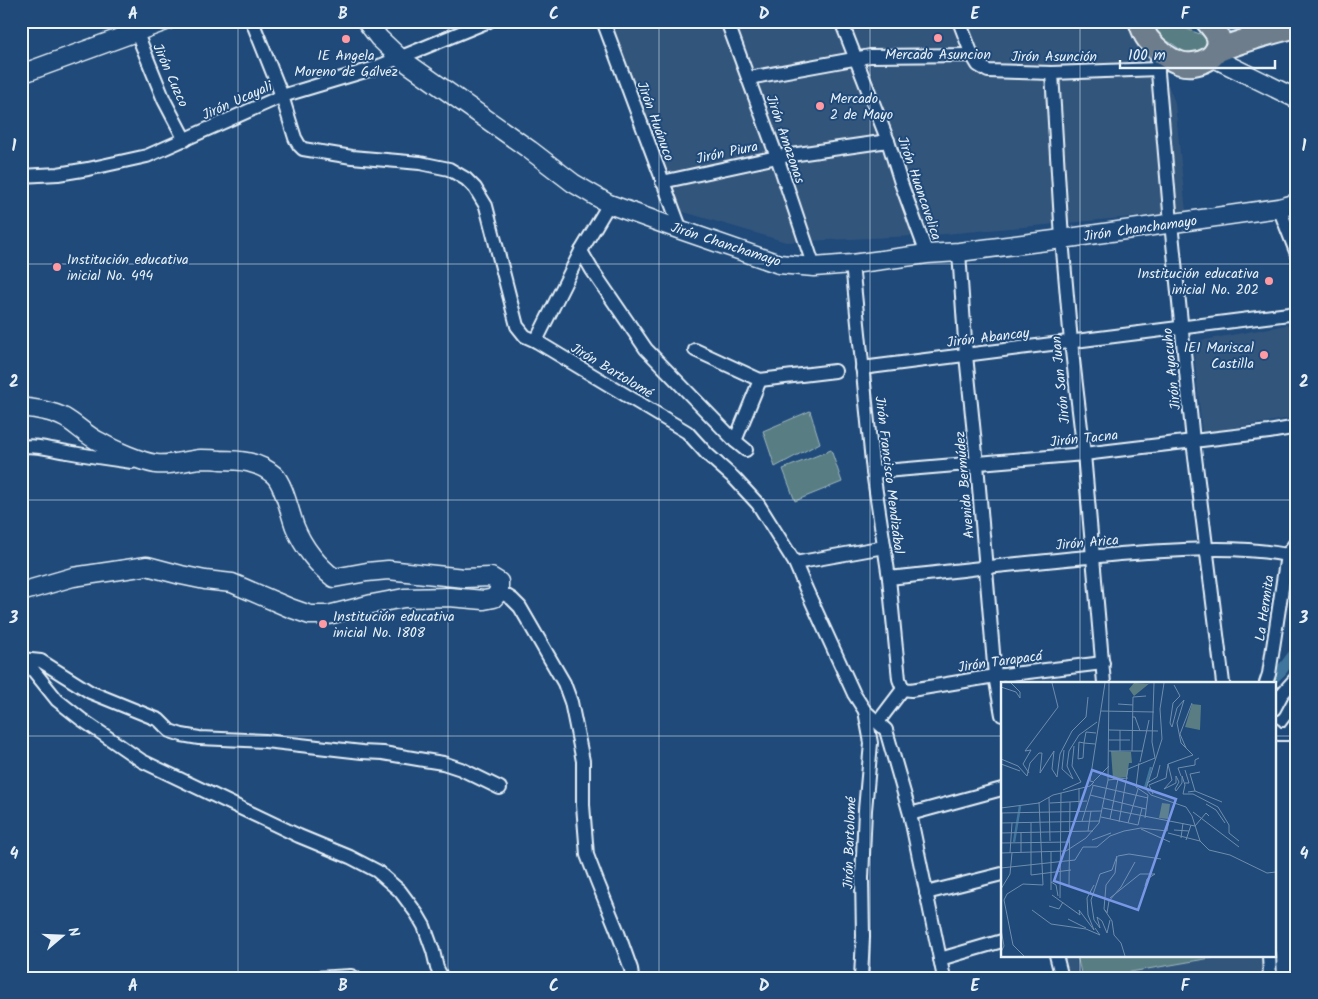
<svg xmlns="http://www.w3.org/2000/svg" width="1318" height="999" font-family="Kalam,sans-serif">
<rect width="100%" height="100%" fill="#1f4a7a"/>
<filter id="ink" filterUnits="userSpaceOnUse"><feTurbulence type="fractalNoise" baseFrequency=".02" numOctaves="2"/><feDisplacementMap in="SourceGraphic" scale="10" xChannelSelector="R" yChannelSelector="G"/><feConvolveMatrix kernelMatrix="1 2 1 2 8 2 1 2 1" color-interpolation-filters="sRGB"/></filter>
<g filter="url(#ink)">
<g fill="#33557c">
<path d="M602,21H1144L1175,103L1186,212L935,235L786,242L670,208Z"/>
<path d="M1297,323V417L1202,433L1193,342Z"/>
<path d="M1063,955H1264L1265,978H1068Z"/>
</g>
<g fill="#597d83" stroke="#a0b7be">
<path d="M1151,21H1165L1208,37L1211,48L1193,56L1185,53L1173,44L1157,36Z"/>
<path d="M810,411L820,443L775,467L763,431Z"/>
<path d="M831,450L842,482L795,501L783,469Z"/>
<path d="M1077,955H1228L1096,978H1082Z"/>
</g>
<g fill="none" stroke-linecap="round" stroke-linejoin="round">
<path stroke="#40759d" stroke-width="11" d="M1268,683L1281,671L1297,650"/>
<path stroke="#40759d" stroke-width="19" d="M1231,25L1246,26L1271,21"/>
<g stroke="#e8f1f8" stroke-width="16">
<g id="street">
<path d="M132,21L164,100L185,140"/>
<path d="M252,21L282,96L295,138L299,145L303,149L309,150L352,157L420,163L449,169L466,179L475,188L486,206L517,326L525,336L536,341L687,432L707,454L734,478L758,504L795,563L806,589L854,694L865,711L886,730L910,814L944,978"/>
<path d="M603,21L681,230"/>
<path d="M727,21L777,157L814,267"/>
<path d="M841,21L888,141L901,183L927,254"/>
<path d="M959,21L972,55"/>
<path d="M1161,52L1157,61L1171,223L1193,441L1223,683"/>
<path d="M1052,73L1062,239L1071,342L1084,454L1104,683"/>
<path d="M749,78L870,56L972,55L978,65L988,71L1052,73L1158,69"/>
<path d="M21,176L58,174L88,169L147,156L282,96L372,69L489,21"/>
<path d="M662,182L777,157L888,141"/>
<path d="M1279,208L1297,254"/>
<path d="M581,251L592,270L646,349L735,441L746,450"/>
<path d="M959,252L966,355L977,464L995,676L1002,715"/>
<path d="M852,264L873,472L889,578L899,679L903,689"/>
<path d="M536,341L581,251L609,204"/>
<path d="M695,350L760,380"/>
<path d="M862,368L1297,313"/>
<path d="M760,380L835,371"/>
<path d="M735,441L760,380"/>
<path d="M21,447C37,444 52,450 67,452C89,456 110,459 132,462"/>
<path d="M873,472L1084,454L1269,432L1297,427"/>
<path d="M795,563L884,547"/>
<path d="M889,578C975,569 1061,558 1147,552C1194,549 1240,546 1287,555"/>
<path d="M499,591L512,599L520,607L564,683L571,702L583,761V805L587,855L597,881L617,930L631,969L632,978"/>
<path d="M21,659L41,661L90,692L159,720L170,731L182,735L199,738L265,741L362,752L383,753L424,760L443,763L461,769L500,788"/>
<path d="M25,660L57,700L81,719L142,761L299,836L350,857L377,871L400,891L417,914L424,926L433,951L437,968L442,978"/>
<path d="M1266,683L1269,674L1287,555L1297,541"/>
<path d="M903,689L911,690L995,676L1103,663"/>
<path d="M1274,709L1282,694L1297,677"/>
<path d="M878,722L903,689"/>
<path d="M1274,730L1278,734H1288L1297,722"/>
<path d="M910,814L1002,789"/>
<path d="M926,893L1002,874"/>
<path d="M1056,955L1062,978"/>
<path d="M1269,955L1270,978"/>
<path d="M940,959L1002,941"/>
<path d="M316,978L351,976L355,978"/>
<path d="M861,978L863,936L862,878L865,810L871,743L865,711"/>
</g>
</g>
<g stroke="#e8f1f8" stroke-width="21">
<g id="secondary">
<path d="M366,21L379,38L400,58L530,150L573,183L609,204L681,230L779,264L814,267L852,264L927,254L959,252L1062,239L1279,208L1297,203"/>
<path d="M1212,57L1297,99"/>
<path d="M21,74L166,21"/>
<path d="M21,407C36,409 52,411 65,418C77,425 87,436 100,442C113,450 142,462 156,464C172,466 186,460 201,459C208,459 214,459 220,460C240,460 258,461 274,475C284,484 290,514 295,527C303,547 318,566 334,578L367,572L388,570L464,578L491,577L499,582V591L494,598L484,600L449,597L404,598L372,604L328,615H310L290,608L232,583L205,580L181,575L147,566L73,577L21,592"/>
</g>
</g>
<g stroke="#e8f1f8" stroke-width="26">
<g id="highway">
<path d="M1140,21C1142,27 1144,34 1148,39C1156,49 1168,59 1180,63C1196,68 1223,58 1218,37C1216,31 1211,26 1207,21"/>
<path d="M1216,51C1243,40 1269,33 1297,26"/>
</g>
</g>
<use href="#street" stroke="#1f4a7a" stroke-width="12"/>
<use href="#secondary" stroke="#1f4a7a" stroke-width="18"/>
<use href="#highway" stroke="#6d7d8c" stroke-width="22"/>
</g>
</g>
<path fill="none" stroke="#e8f1f8" stroke-width="1" stroke-opacity="0.55" d="M238,21V978M448,21V978M659,21V978M870,21V978M1080,21V683M21,264H1297M21,500H1297M21,736H1002M1274,736H1297M1080,955V978"/>
<g fill="#ff9aa2" stroke="#1f4a7a" stroke-width="2">
<circle cx="938" cy="38" r="5"/>
<circle cx="346" cy="39" r="5"/>
<circle cx="820" cy="106" r="5"/>
<circle cx="57" cy="267" r="5"/>
<circle cx="1269" cy="281" r="5"/>
<circle cx="1264" cy="355" r="5"/>
<circle cx="323" cy="624" r="5"/>
</g>
<g text-anchor="middle" stroke-width="4" stroke-linejoin="round" paint-order="stroke">
<g font-size="14" fill="#e8f1f8" stroke="#1f4a7a" text-anchor="start">
<text x="938" y="59" text-anchor="middle">Mercado Asuncion</text>
<text x="346" y="60" text-anchor="middle">IE Angela<tspan x="346" dy="16">Moreno de Gálvez</tspan></text>
<text x="830" y="103">Mercado<tspan x="830" dy="16">2 de Mayo</tspan></text>
<text x="67" y="264">Institución educativa<tspan x="67" dy="16">inicial No. 494</tspan></text>
<text x="1259" y="278" text-anchor="end">Institución educativa<tspan x="1259" dy="16">inicial No. 202</tspan></text>
<text x="1254" y="352" text-anchor="end">IEI Mariscal<tspan x="1254" dy="16">Castilla</tspan></text>
<text x="333" y="621">Institución educativa<tspan x="333" dy="16">inicial No. 1808</tspan></text>
</g>
<g font-size="14" fill="#e8f1f8" stroke="#1f4a7a">
<text x="1054" y="61">Jirón Asunción</text>
<text transform="translate(171 75) rotate(66)" y="5">Jirón Cuzco</text>
<text transform="translate(237 100) rotate(-24)" y="5">Jirón Ucayali</text>
<text transform="translate(656 121) rotate(70)" y="5">Jirón Huánuco</text>
<text transform="translate(786 139) rotate(71)" y="5">Jirón Amazonas</text>
<text transform="translate(727 152) rotate(-12)" y="5">Jirón Piura</text>
<text transform="translate(920 188) rotate(71)" y="5">Jirón Huancavelica</text>
<text transform="translate(1140 228) rotate(-8)" y="5">Jirón Chanchamayo</text>
<text transform="translate(726 244) rotate(18)" y="5">Jirón Chanchamayo</text>
<text transform="translate(988 337) rotate(-7)" y="5">Jirón Abancay</text>
<text transform="translate(1171 369) rotate(-96)" y="5">Jirón Ayacuho</text>
<text transform="translate(612 370) rotate(31)" y="5">Jirón Bartolomé</text>
<text transform="translate(1060 380) rotate(-96)" y="5">Jirón San Juan</text>
<text transform="translate(1084 438) rotate(-6)" y="5">Jirón Tacna</text>
<text transform="translate(890 475) rotate(83)" y="5">Jirón Francisco Mendizábal</text>
<text transform="translate(964 485) rotate(-95)" y="5">Avenida Bermúdez</text>
<text transform="translate(1087 542) rotate(-5)" y="5">Jirón Arica</text>
<text transform="translate(1264 608) rotate(-82)" y="5">La Hermita</text>
<text transform="translate(1000 661) rotate(-8)" y="5">Jirón Tarapacá</text>
<text transform="translate(849 843) rotate(-88)" y="5">Jirón Bartolomé</text>
</g>
</g>
<g transform="translate(1001 682)">
<rect width="275" height="275" fill="#1f4a7a"/>
<path d="M133,1L147,2L149,1L133,14L128,7ZM191,22L200,23L199,48L184,45ZM110,69L130,70L131,81H128L126,95L112,97ZM161,121L169,122L167,137L158,136Z" fill="#597d83"/>
<path fill="none" stroke="#40759d" stroke-width="2.5" d="M144,106L150,85M13,160L19,124"/>
<path fill="none" stroke="#6f8dac" stroke-width="1" d="M153,1L151,60L154,76M163,1L159,27L161,57L145,107L150,113L185,125L191,134L199,159L208,168L229,173L266,191L275,190M173,3L179,14L172,21L169,41L171,45L176,26L183,18L176,41L180,61L185,66L179,52L191,21M0,5L15,10L19,16V10L10,1M117,22L132,23M100,29L153,30M131,35H134L139,49M108,48L157,49M119,48V69M107,58H129M94,62L83,61L78,60L77,77L82,76L83,61L85,50L95,51M63,68L61,87L72,97M53,69L51,87L56,95M108,69H142M131,69L132,15L145,14M0,77L17,84L26,94L29,81L38,71H41L39,91L53,69M139,80L148,38M138,81L135,105L147,113L144,136M0,82L19,89M167,82L192,73L185,66M28,91L22,82L30,68L24,69L57,25L51,1M180,94L177,86L194,83V78L198,76M56,95L59,72L71,49L85,35L87,15M72,97L66,84L68,69L78,53L96,40M107,98L127,96M89,99L104,1M93,99L108,84M146,101L156,95L159,83M184,101H188L184,88M91,103L147,116M62,108L80,100L71,84L73,64M194,109L189,92L199,90M187,110L194,109L221,120M152,112L148,103L165,96L167,82L171,98L163,107L175,101V94L178,100L174,107L175,109L181,101V94L184,103L182,112H192L217,125L228,143V151L238,159M89,113L145,127M48,115L49,159M49,121L86,119M205,122L215,128L224,141M0,126L38,121L52,113L89,104L93,100L89,99M102,126L194,144M78,129V106M192,130L238,165M0,131L101,129M100,135L137,143M109,137L117,97M81,139L92,104M118,140L127,87L154,76M0,141L99,139M30,141V193L70,188M127,141L137,107M137,143L141,126M194,144L205,131L208,134M140,147L169,160M173,148L188,149M87,149L90,129M0,151L92,149M167,151L199,159M180,156L182,141M91,158L110,151M185,158L190,143M0,161L69,160M20,170V150M50,170V208M0,171L65,169L85,156L98,141L107,98L108,1M9,171L11,141M117,174L128,172L160,177M0,186L74,178L82,165H96L109,154L123,149L140,146L166,149L168,138M50,200L55,203L57,214M0,203L1,131M68,203L69,120M0,207L9,192L11,171M51,213L79,233L78,228L93,248L87,233L86,216L93,203M59,216L60,111M109,216L139,192H154L146,197L144,204M48,224L58,227L62,220M31,228L50,242L85,247L99,253L94,246M104,228L106,231L108,219L120,205L134,180M67,237L85,246M109,238L106,251L101,239L96,235L99,246L93,238L90,218L99,192L111,188L116,174L114,191L105,203L103,227L111,239L113,253L120,261L124,274M0,247L3,264L0,270M23,274L12,263L3,218L6,212L22,202L42,203L38,120"/>
<path fill="#7897e6" fill-opacity="0.15" stroke="#7897e6" stroke-width="2.5" d="M91,88L175,117L137,228L53,199Z"/>
<rect width="275" height="275" fill="none" stroke="#e8f1f8" stroke-width="2.5"/>
</g>
<rect width="1318" height="999" fill="none" stroke="#1f4a7a" stroke-width="55"/>
<g transform="translate(62 936) rotate(71)" stroke="#1f4a7a" stroke-width="4" paint-order="stroke">
<path d="M0-4L9 19L0 12L-9 19Z" fill="#e8f1f8"/>
<text y="-8" font-size="14" font-weight="bold" text-anchor="middle" fill="#e8f1f8">N</text>
</g>
<path d="M1120 60v8h155v-8" fill="none" stroke="#e8f1f8" stroke-width="2.5"/>
<text x="1128" y="60" font-size="15" fill="#e8f1f8" stroke="#1f4a7a" stroke-width="4" paint-order="stroke">100 m</text>
<rect x="28" y="28" width="1262" height="944" fill="none" stroke="#e8f1f8" stroke-width="2"/>
<g font-size="16" text-anchor="middle" font-weight="bold" fill="#e8f1f8">
<text x="133" y="19">A</text>
<text x="343" y="19">B</text>
<text x="554" y="19">C</text>
<text x="764" y="19">D</text>
<text x="975" y="19">E</text>
<text x="1185" y="19">F</text>
<text x="14" y="151">1</text>
<text x="1304" y="151">1</text>
<text x="14" y="387">2</text>
<text x="1304" y="387">2</text>
<text x="14" y="623">3</text>
<text x="1304" y="623">3</text>
<text x="14" y="859">4</text>
<text x="1304" y="859">4</text>
<text x="133" y="991">A</text>
<text x="343" y="991">B</text>
<text x="554" y="991">C</text>
<text x="764" y="991">D</text>
<text x="975" y="991">E</text>
<text x="1185" y="991">F</text>
</g>
</svg>
